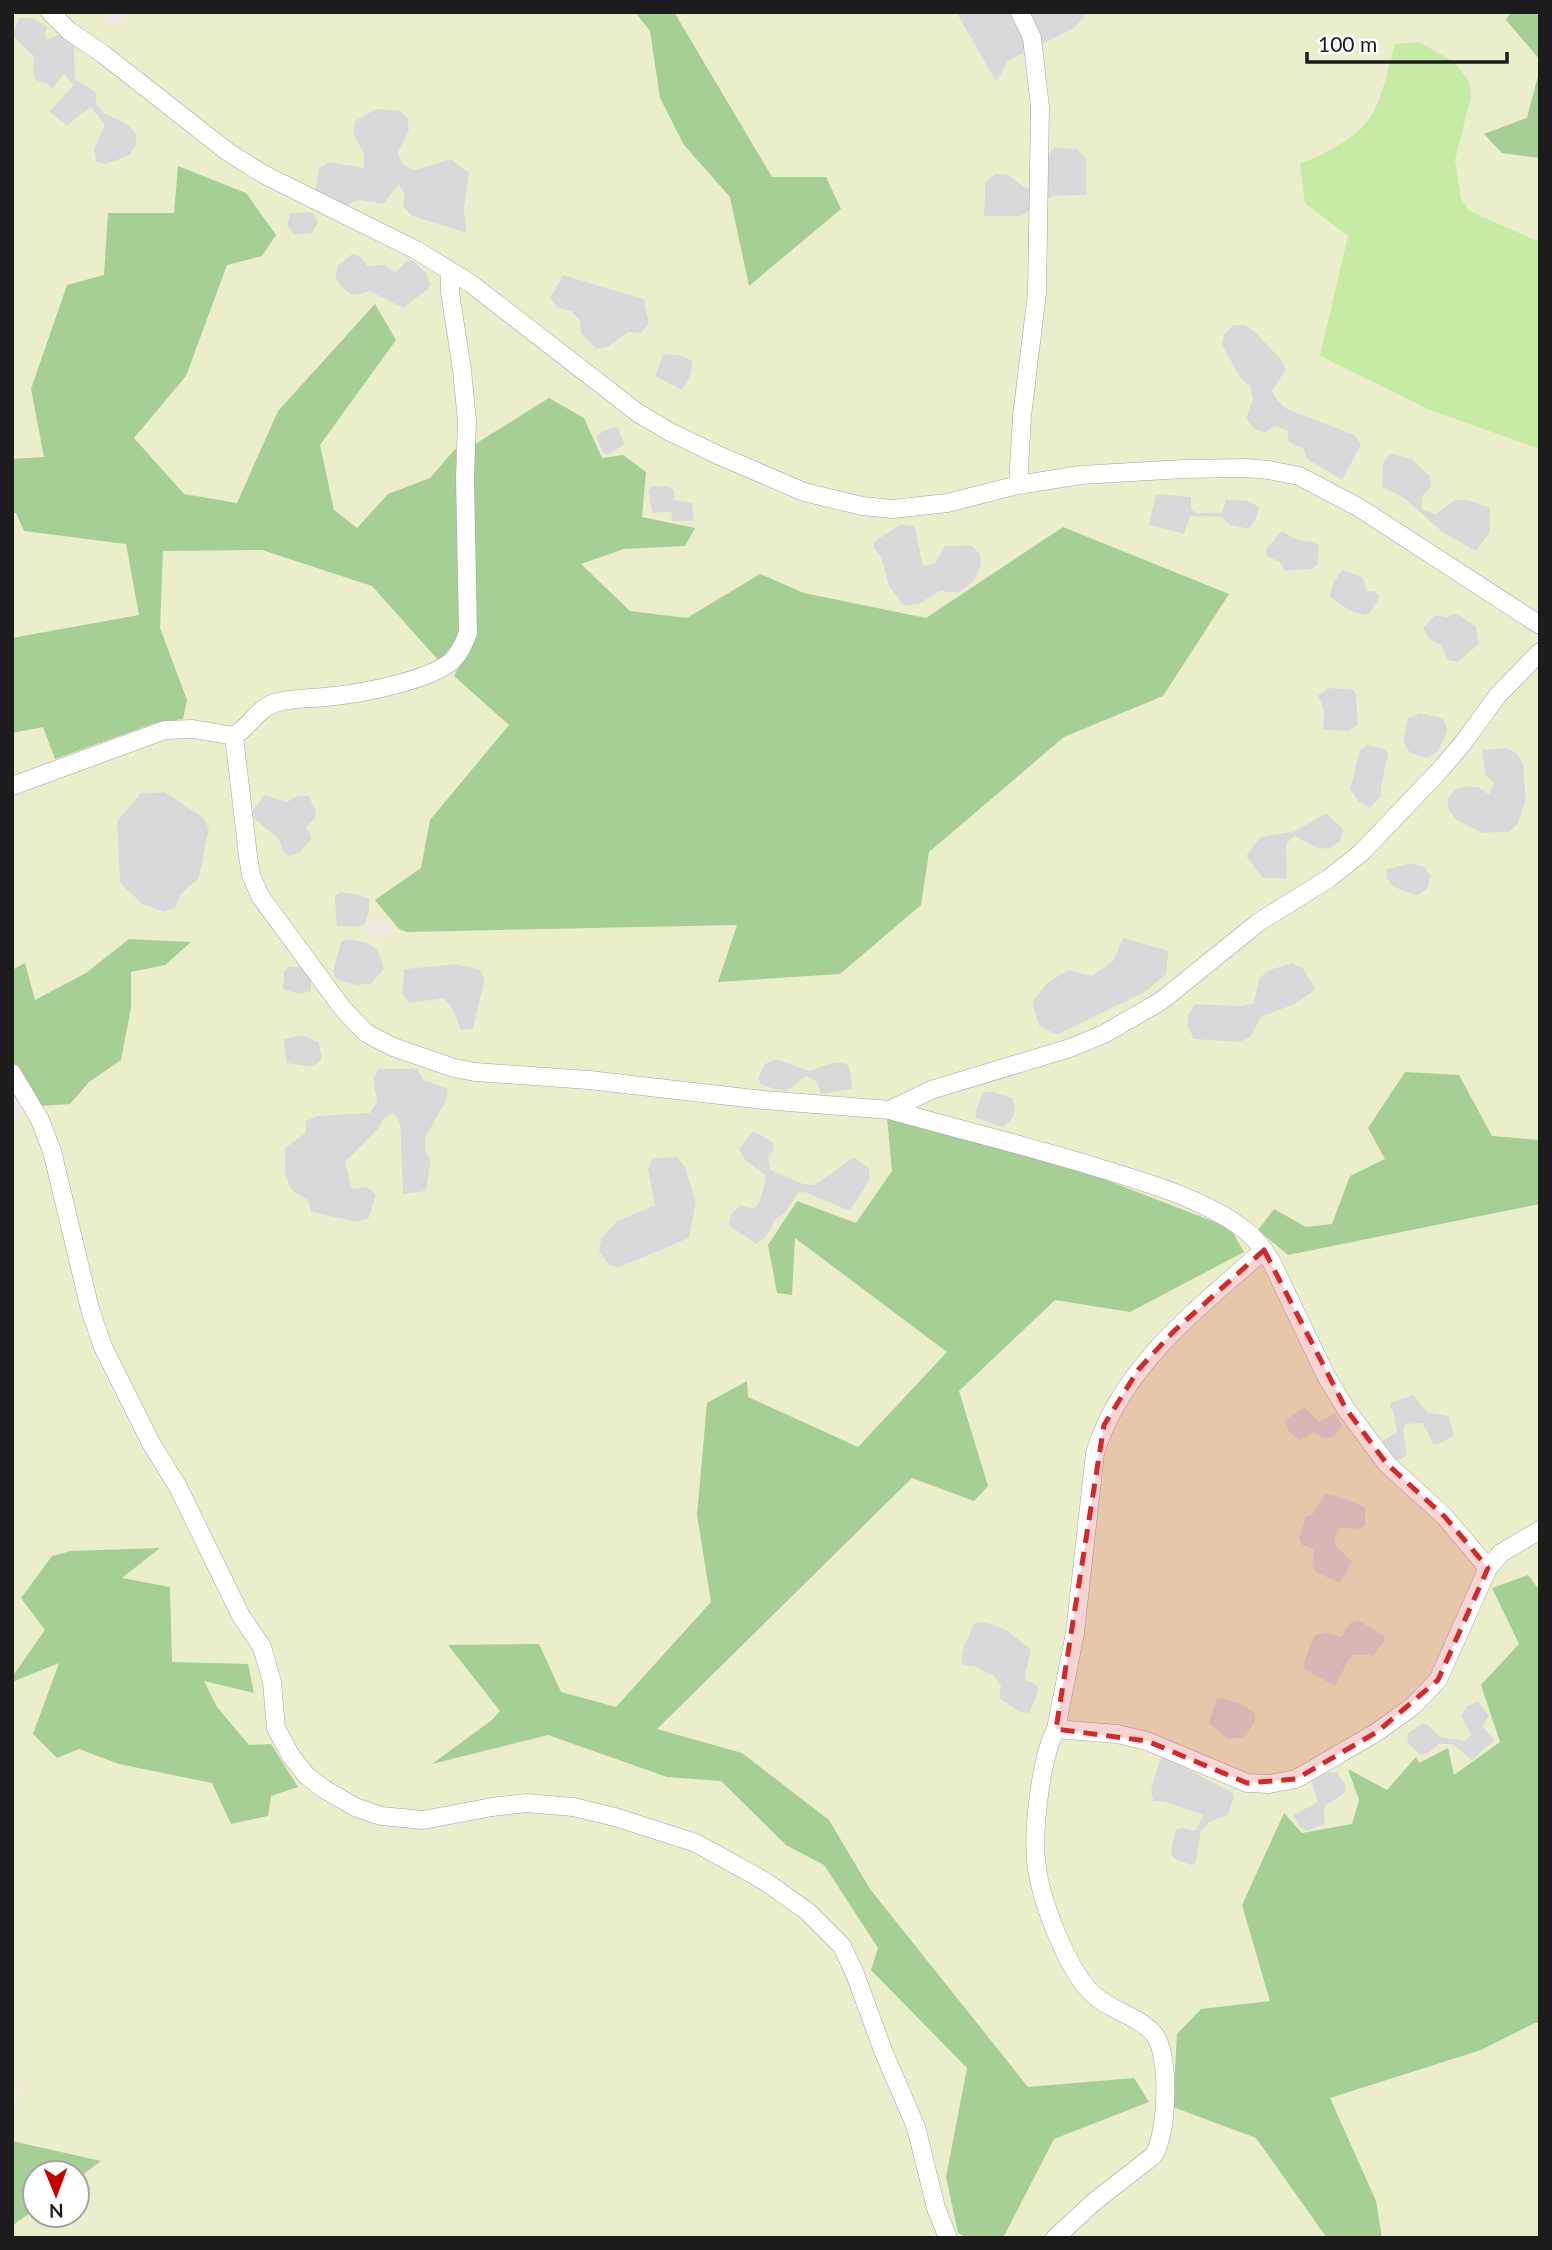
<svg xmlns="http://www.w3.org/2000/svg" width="1552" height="2250" font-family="Lato,sans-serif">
<rect width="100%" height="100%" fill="#eeeae1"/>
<g fill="#dad9d9">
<path d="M956,12H1088L1074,28L1008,61L997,83Z"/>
<path d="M19,18H32L74,41L75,79L96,92L104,113L127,124L136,133V144L130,155L107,164L96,162L94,149L49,111L52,89L48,84L36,80L12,35Z"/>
<path d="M375,109L399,110L408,118L409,131L398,153L414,170L451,159L469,173L464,209L467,233L412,216L403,207L359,200L347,205L323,202L315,192L319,168L329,162L364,167V155L353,133L355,121Z"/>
<path d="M1054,147L1077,149L1086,158V195L1053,196L1021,216H984L985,182L995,174H1007L1026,188Z"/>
<path d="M313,212L318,223L312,233L294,235L287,225L290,213Z"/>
<path d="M352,254L414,261L427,274L431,285L428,289L403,308L369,291L358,295L351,294L341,287L335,277L338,265Z"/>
<path d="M563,275L644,299L649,323L641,333L628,332L608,347L596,349L581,333L571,311L558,308L550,298Z"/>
<path d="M1233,325H1245L1254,331L1281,359L1286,370L1272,391L1278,401L1287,409L1355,435L1361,445L1342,480L1253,428L1246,418L1253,398L1250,386L1240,378L1222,345L1224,334Z"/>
<path d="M663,354L679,355L693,361L690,377L682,390L655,376Z"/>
<path d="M618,426L626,444L608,454H603L596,437L603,431Z"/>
<path d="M1390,453L1412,459L1430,476L1435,514L1455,500H1467L1490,507V532L1476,552L1442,532L1404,498L1382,487L1383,463Z"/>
<path d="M653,486H668L692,503L694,521H672L671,512L652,513L648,490Z"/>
<path d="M1159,494L1248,501L1259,507L1256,519L1249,529L1230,525L1221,517L1190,516L1184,534L1149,525L1155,496Z"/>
<path d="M901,524L913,526L916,531L923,566L935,563L945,546L971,545L980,554L981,566L973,583L958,593L940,591L919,604L904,606L889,586L881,557L873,547L875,541Z"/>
<path d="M1282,531L1298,540L1314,542L1319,546L1318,564L1313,569L1284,571L1281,563L1267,556L1265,550Z"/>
<path d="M1342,569L1362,577L1380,597L1370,613L1364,616L1351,611L1329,597L1333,583Z"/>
<path d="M1456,613L1476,626L1479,644L1458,662L1448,661L1441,645L1429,639L1423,628L1435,615L1447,617Z"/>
<path d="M1328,688L1353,689L1356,694L1359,725L1348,731L1323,730L1324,712L1318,695Z"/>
<path d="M1420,713L1443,718L1448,729L1438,752L1427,758L1410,753L1403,742L1408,718Z"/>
<path d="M1367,745L1385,749L1388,754L1381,787V796L1370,808L1359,802L1350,789L1360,750Z"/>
<path d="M1506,748L1517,753L1523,764L1526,800L1518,824L1509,832L1482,833L1456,820L1449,811L1447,799L1455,790L1466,786L1478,787L1488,794L1482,749Z"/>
<path d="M165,792L204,818L209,829L199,878L180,895L176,907L164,912L142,904L120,883L117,821L141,793Z"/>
<path d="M264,795L287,802L297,796H309L316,812L312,838L300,852L289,857L250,815Z"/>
<path d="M1327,813L1344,830L1340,841L1330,849L1317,848L1295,836L1286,844L1288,879L1263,878L1246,856L1260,837L1295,831Z"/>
<path d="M1412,863L1424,867L1431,876L1427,889L1417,896L1393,887L1386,877L1387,869Z"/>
<path d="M341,892L360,895L369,899V911L365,924L356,927L337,926L334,901L335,895Z"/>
<path d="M1123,938L1169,950L1166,974L1147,991L1057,1035L1039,1026L1032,1002L1047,983L1068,970L1113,961Z"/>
<path d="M347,939L365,942L376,948L383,964V970L371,984L357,985L340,981L335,977L333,971L341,941Z"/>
<path d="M1292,963L1303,968L1316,990L1295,1004L1261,1017L1251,1037L1239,1042L1194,1040L1188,1027V1014L1195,1004L1242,1006L1259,978L1269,970Z"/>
<path d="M455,964L479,969L485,979L473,1029L461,1030L452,1008L410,1003L402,994L404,969Z"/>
<path d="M288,967H301L311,973V991L299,994L283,990L284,971Z"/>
<path d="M302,1035L319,1042L322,1059L313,1067L286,1063L284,1039Z"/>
<path d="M776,1059L809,1071L831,1063H844L849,1066L853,1089L827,1094L786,1092L761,1085L758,1078L765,1063Z"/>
<path d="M378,1069H417L424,1080L449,1089L446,1101L425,1138V1150L431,1160L426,1191L403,1195L400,1123L384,1118L378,1129L346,1162L367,1187L376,1194L369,1218L357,1222L311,1212L307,1200L291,1190L285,1173V1148L305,1133L306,1121L317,1116L370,1112L377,1102L373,1079Z"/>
<path d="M983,1092H994L1012,1098L1015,1107L1014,1116L1003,1128L976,1118L975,1112Z"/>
<path d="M753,1131L773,1142L774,1148L815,1185L854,1157L869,1168L870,1179L850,1211L804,1192L798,1193L785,1213L775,1220L766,1237L756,1244L728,1225L732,1213L741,1205L753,1209L765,1175L745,1160L739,1149Z"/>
<path d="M677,1157L685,1167L696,1202L689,1238L618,1268L609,1265L599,1251L601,1238L617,1221L655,1205L647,1169L653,1158Z"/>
<path d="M1414,1395L1427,1412L1449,1416L1454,1436L1438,1445L1432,1444L1429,1434L1403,1429L1407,1456L1395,1462L1381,1442L1394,1413L1390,1407L1391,1402Z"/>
<path d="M1304,1407L1335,1413L1343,1426L1334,1437L1300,1441L1287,1430L1284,1421Z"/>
<path d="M1325,1494L1337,1496L1365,1507V1525L1360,1529L1340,1528L1335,1545L1353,1562L1340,1584L1316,1573L1298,1539L1306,1516L1312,1514Z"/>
<path d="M1358,1620L1384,1636V1641L1374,1656L1355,1655L1350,1658L1335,1686L1305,1670L1303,1665L1313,1636Z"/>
<path d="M980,1622L992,1624L1008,1631L1032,1650L1025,1674L1026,1680L1037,1685L1039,1690L1029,1714L1020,1712L999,1698L976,1667L963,1665L961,1659L964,1646L974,1624Z"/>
<path d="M1222,1698L1239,1703L1254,1712L1256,1718L1251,1729L1242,1738L1227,1739L1208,1723L1216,1700Z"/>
<path d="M1478,1701L1489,1716L1483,1727L1495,1740L1472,1760L1439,1744L1427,1754L1421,1755L1407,1742L1408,1733L1421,1724H1427L1440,1737L1471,1734L1461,1716L1467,1706Z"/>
<path d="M1165,1757L1232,1792L1234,1797L1228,1815L1210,1822L1201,1831L1196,1862L1191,1866L1173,1858L1171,1852L1174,1834L1177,1829L1183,1828L1195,1831L1203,1815L1165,1802L1153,1801L1151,1789L1160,1760Z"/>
<path d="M1328,1772H1337L1346,1785L1345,1793L1324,1811L1325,1823L1308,1831L1300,1828L1294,1817V1815L1311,1781Z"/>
</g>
<g fill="#ebeecb" fill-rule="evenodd">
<path d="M12,12H102L103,17L114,25L121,23L130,12H635L650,31L660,98L684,145L730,197L749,285L826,177L772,178L674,12H956L996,82L1008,61L1074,28L1088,12H1511L1506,20L1540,60L1527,118L1502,153L1540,158V242L1469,211L1461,198L1455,160L1471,96L1454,62L1419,42L1395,44L1374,110L1355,134L1322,155L1300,165L1305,203L1348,236L1321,356L1430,410L1540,449V1140L1492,1136L1459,1075L1385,1159L1350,1176L1332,1224L1306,1227L1274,1209L1289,1254L1540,1204V1571L1534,1573L1540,1591L1519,1644L1481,1685L1500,1742L1454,1775L1419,1763L1416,1757L1387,1791L1349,1770L1359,1800L1353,1824L1302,1833L1284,1813L1242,1905L1271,2001L1201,2009L1174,2107L1256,2138L1327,2238H1003L1054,2139L1149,2102L1134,2078L1028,2087L870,1889L829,1820L742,1753L656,1729L913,1477L974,1500L988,1486L959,1391L1055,1300L1130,1312L887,1119L892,1171L856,1224L797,1201L777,1293L792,1295L794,1238L947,1352L858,1447L748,1397L697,1515L712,1602L616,1707L561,1692L448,1645L500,1711L492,1720L435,1764L548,1735L667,1777L721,1781L786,1845L824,1865L878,1948L871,1970L967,2068L946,2177L958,2233L967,2238H12V2226L35,2209V2215H77V2179L100,2162L12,2141V2122L20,2087L12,2088V1682L60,1662L33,1734L57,1757L79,1749L119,1764L212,1783L271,1744L249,1745L217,1707L204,1680L172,1662L170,1588L121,1579L159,1549L45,1630L12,1677V1125L26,1112L12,1088L70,1104L89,1082L121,1060L131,1008V972L165,965L190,942L129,939L86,973L35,1000L24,963L12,970V733L43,727L56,759L155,723L183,719L187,700L160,628L163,551L262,550L372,586L438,660L458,560L456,449L430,478L388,494L357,528L334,510L320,445L396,340L375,304L278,411L237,503L184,494L134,437L186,376L228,265L261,256L246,193L178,166L174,213H108L104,276L31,389L44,458L12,459V35L34,56L33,74L36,80L52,89L64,74L74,85L49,112L66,126L91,107L105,125L94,149L96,162L107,164L130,155L136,144V133L127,124L104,113L96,104V92L75,79L74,40L63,33L47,40L45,34L47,27L32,18H19L12,34ZM376,109L399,110L408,118L409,131L398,153L403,165L414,170L451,159L469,173L464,209L467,233L412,216L403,207L405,195L399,184L383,204L358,200L347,205L323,202L315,191L319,168L329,162L364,168V155L353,133L355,121ZM1054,147L1077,149L1086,157V195L1053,196L1021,216H984L985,182L995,174H1007L1026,188H1038L1047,157ZM312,212L318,222L312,233L294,235L287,225L290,213ZM352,254L360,256L367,266L385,265L395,273L408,260L414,261L427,274L431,285L428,290L403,308L369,291L358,295L351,294L341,287L335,277L338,265ZM563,275L644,299L649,323L641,333L628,332L608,347L596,349L581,333L580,320L571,311L558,308L550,298ZM1233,325H1245L1254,331L1281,359L1286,370L1272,391L1278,401L1287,409L1355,435L1361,445L1342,480L1307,459L1303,448L1289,442L1287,430L1275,426L1264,433L1253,428L1246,418L1253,398L1249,386L1240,378L1222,345L1224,334ZM663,354L679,355L693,361L690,377L682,390L655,376ZM584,418L602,458L642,517L685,546L624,549L581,564L630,611L687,619L760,574L804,593L926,618L1063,527L1163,696L1064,737L929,852L921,905L840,974L718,982L738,925L407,932L376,900L421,868L430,820L510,725ZM617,426L625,445L608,454H604L596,437L603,431ZM1390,453L1412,459L1430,476L1431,487L1422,496V509L1435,514L1455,500H1468L1490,508V532L1476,551L1442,532L1404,498L1382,487L1383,463ZM653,486H668L674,488V500L692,503L694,521H672L671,512L652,513L648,490ZM1159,494L1191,497V509L1196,513H1222L1226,499L1248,501L1259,507L1256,519L1249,529L1230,525L1221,517L1190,516L1184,534L1149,525L1155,496ZM901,524L913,526L916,531L923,566L935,563L945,546L971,545L980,554L981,566L973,582L958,593L940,591L919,604L904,606L889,586L881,557L873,547L875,541ZM1282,531L1298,540L1314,542L1319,546L1318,564L1313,569L1285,571L1281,563L1267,556L1265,550ZM1342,570L1362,577L1367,591H1374L1380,597L1370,613L1364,615L1351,611L1329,597L1333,583ZM1456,613L1476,627L1479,644L1458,662L1448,660L1441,645L1429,639L1423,628L1435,615L1447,617ZM1329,688L1353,689L1356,694L1358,725L1348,731L1323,730L1324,711L1318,695ZM1420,713L1443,718L1448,730L1438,752L1427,758L1410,753L1403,741L1408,718ZM1367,745L1385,749L1388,754L1381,787V796L1370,808L1359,802L1350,789L1360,750ZM1506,748L1517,753L1523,764L1526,800L1518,823L1509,832L1482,833L1456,820L1449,811L1447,799L1455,790L1466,786L1478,787L1489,794L1494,783L1484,774L1482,750ZM165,792L204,818L209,829L199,878L180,895L176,907L164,912L142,904L120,883L117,821L141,793ZM264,795L287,802L297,796H309L316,812L315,818L306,827L312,838L300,852L289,857L283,851L279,839L250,815ZM1326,813L1344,830L1340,841L1329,849L1317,848L1295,836L1286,844L1287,879L1263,878L1246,856L1260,837L1295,831ZM1412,863L1424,867L1431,876L1427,889L1417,896L1394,887L1386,877L1387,869ZM341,892L360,895L369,899V911L365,924L356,927L337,926L335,901V895ZM366,921H379L398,929L379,938H366ZM1123,938L1169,951L1166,974L1147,991L1057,1035L1039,1026L1032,1002L1047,983L1068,970L1092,976L1113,961ZM347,939L365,942L376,948L383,964V970L371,984L357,985L340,981L335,977L333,971L341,942ZM1292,963L1303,968L1316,989L1295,1004L1261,1017L1250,1038L1239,1042L1194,1039L1188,1027V1015L1195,1004L1242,1006L1254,1003L1259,978L1269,970ZM455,964L479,969L485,978L473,1029L461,1030L452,1008L444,998L409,1003L402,994L404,969ZM288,967H301L311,974V991L299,994L283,989L284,971ZM302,1035L319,1042L322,1059L313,1067L286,1063L284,1039ZM776,1059L809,1071L831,1063H844L849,1066L852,1089L821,1094L817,1082L806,1076L785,1092L761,1085L758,1078L765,1064ZM379,1069H417L424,1080L448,1089L446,1101L425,1138V1150L431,1160L426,1191L403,1194L400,1123L394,1113L384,1118L378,1129L345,1162L352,1189L367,1187L376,1194L369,1218L358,1222L311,1212L308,1200L291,1190L285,1173V1148L305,1133L306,1121L317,1116L370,1113L377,1102L373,1079ZM983,1092H994L1012,1098L1015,1107L1014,1116L1004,1128L976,1118L975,1112ZM753,1131L773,1142L774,1148L768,1158L770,1170L803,1184L815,1185L854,1157L869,1168L870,1180L850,1211L804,1192L798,1193L785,1213L775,1220L766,1237L756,1244L728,1225L732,1213L741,1205L753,1209L758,1205L766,1181L765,1176L745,1160L739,1149ZM677,1157L685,1167L696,1202L689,1238L618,1268L609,1265L599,1251L601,1238L617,1221L655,1205L648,1169L653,1158ZM1414,1395L1427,1412L1449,1416L1454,1436L1437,1445L1432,1443L1429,1434L1422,1423L1406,1424L1403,1429L1407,1456L1395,1461L1381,1442L1397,1432L1394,1413L1390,1407L1391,1402ZM1304,1407L1319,1422L1335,1413L1343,1426L1334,1437L1324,1438L1314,1432L1300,1441L1288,1430L1284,1421ZM1325,1494L1337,1496L1365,1507V1525L1360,1529L1340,1528L1336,1533L1335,1545L1352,1562L1340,1583L1316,1572L1312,1567L1314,1549L1302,1545L1299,1539L1306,1516L1312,1515ZM1358,1620L1384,1635V1641L1374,1656L1355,1655L1350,1658L1335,1686L1305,1670L1303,1665L1314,1636L1325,1632L1341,1637L1351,1622ZM980,1622L992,1624L1008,1631L1031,1650L1025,1674L1026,1680L1037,1685L1039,1690L1030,1713L1020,1712L999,1698L1001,1686L994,1676L976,1667L963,1665L961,1659L964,1646L974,1624ZM1222,1698L1239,1703L1254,1712L1256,1718L1251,1729L1243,1738L1227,1739L1209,1723L1216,1700ZM1478,1701L1489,1716L1483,1726L1495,1740L1472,1760L1452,1744H1439L1427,1754L1421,1755L1407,1742L1408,1733L1421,1724H1427L1440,1737L1465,1741L1471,1735L1461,1716L1467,1706ZM1165,1757L1232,1792L1234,1797L1228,1815L1210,1822L1201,1831L1196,1862L1191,1865L1173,1858L1171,1852L1174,1834L1177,1829L1183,1828L1195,1831L1203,1815L1165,1802L1153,1801L1151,1789L1160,1760ZM1328,1772H1337L1346,1785L1345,1793L1326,1805L1324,1811L1325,1823L1308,1831L1300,1828L1294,1818V1815L1318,1802L1311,1780Z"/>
<path d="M12,513H16L24,531L126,543L139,616L12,638Z"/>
<path d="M1535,2023H1540V2238H1382L1376,2201L1330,2098L1481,2050Z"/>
</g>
<path fill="#c6eba4" d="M1419,42L1454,62L1470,83L1471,96L1455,160L1461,198L1469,211L1540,242V449L1430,410L1320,356L1348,236L1305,203L1300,164C1327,153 1359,138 1374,111C1384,91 1389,65 1395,44Z"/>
<g fill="#a5cf94">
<path d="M635,12H674L772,177H826L841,209L749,286L730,197L684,145L660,98L650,31Z"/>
<path d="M1511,12H1540V60L1506,20Z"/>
<path d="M1540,68V158L1502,153L1484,134L1527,118Z"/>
<path d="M178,166L246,193L276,235L262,256L227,265L186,376L134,438L184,494L237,503L278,411L375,304L396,340L320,445L334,510L357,528L388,494L430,478L456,448L462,633L439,661L372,586L262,550L163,551L160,628L187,700L183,719L155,723L55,759L43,727L12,733V638L139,615L126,544L24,531L16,513H12V459L44,457L31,389L67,285L104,275L108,213H174Z"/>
<path d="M549,398L584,418L602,458L623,455L646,472L642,517L695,528L685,546L624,549L581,564L630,611L687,618L760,574L804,593L926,618L1063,527L1229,594L1163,696L1064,737L929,852L921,905L840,974L718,982L737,925L407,932L399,929L375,900L421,868L430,820L509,725L454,676L476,634L472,446Z"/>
<path d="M129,939L191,942L165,965L131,972V1008L121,1060L89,1082L70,1104L40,1106L12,1065V970L25,963L35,1000L86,973Z"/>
<path d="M1405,1072L1459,1075L1492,1136L1540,1140V1204L1288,1255L1258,1230L1274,1209L1306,1227L1332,1224L1350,1176L1385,1159L1368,1128Z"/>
<path d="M887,1118L1078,1169L1230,1228L1244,1252L1130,1312L1055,1300L959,1391L988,1486L974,1501L912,1478L657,1729L742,1753L829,1820L870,1889L1028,2087L1134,2078L1149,2102L1054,2139L1003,2238H967L958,2233L946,2177L967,2068L871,1970L878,1948L824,1865L786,1845L721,1781L667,1777L548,1735L432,1764L492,1720L500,1711L448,1645L539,1644L561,1692L616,1707L711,1602L697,1515L707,1403L747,1381L748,1397L858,1447L947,1352L795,1238L792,1295L777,1293L768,1245L797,1201L856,1223L892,1171Z"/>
<path d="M160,1548L122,1578L170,1587L172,1662L248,1664L254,1693L204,1681L217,1707L249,1745L271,1744L298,1787L271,1796L268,1816L231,1824L212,1783L119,1764L79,1749L57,1758L33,1734L59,1663L12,1682V1677L45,1630L21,1598L52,1556L71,1551Z"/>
<path d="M1528,1575L1540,1591V2023H1535L1481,2050L1330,2098L1376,2201L1382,2238H1327L1256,2138L1173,2107L1177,2034L1201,2009L1270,2001L1242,1905L1284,1813L1302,1833L1352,1824L1359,1800L1348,1769L1387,1790L1416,1757L1419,1763L1448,1748L1454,1775L1500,1742L1481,1685L1519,1644L1492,1588Z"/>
<path d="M12,2141L101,2161L77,2179V2173H35V2209L12,2226Z"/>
</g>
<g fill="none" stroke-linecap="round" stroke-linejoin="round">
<g stroke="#a3a3a3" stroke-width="19">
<g id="minor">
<path d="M50,12L69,31L103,54L228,152L263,174L416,250L470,283L638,413L670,432L718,455L804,492L862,506L893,509L947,503L1018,485L1081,475L1183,469L1246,468L1269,470L1299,476L1358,507L1540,625"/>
<path d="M1018,485L1022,416L1037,293L1040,107L1032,38L1020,12"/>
<path d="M234,736C249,727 258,708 275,703C294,697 315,699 334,696C364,693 430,680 452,661C460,653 464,643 468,633L465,478L467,421L462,370L450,292V271"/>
<path d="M12,786L165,730L193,729L234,736L248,856L251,875L260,896L343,1009L366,1033L393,1047L454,1068L475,1072L589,1080L764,1100L890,1110L931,1090L1070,1048L1104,1034L1161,1001L1259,922L1328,879L1361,853L1441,769L1463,743L1498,695L1540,652"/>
<path d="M12,1073L40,1120L52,1151L90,1309L103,1347L151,1443L178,1487L241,1616L262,1647L272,1682L276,1728L291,1756L307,1776L324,1789L355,1807L381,1816L423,1820L492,1807L526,1803L573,1807L615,1817L696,1843L766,1882L807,1911L842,1946L855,1974L884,2053L916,2127L936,2208L948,2238"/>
<path d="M890,1110C961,1130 1032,1147 1102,1169C1151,1184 1204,1199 1245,1230C1256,1239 1265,1251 1272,1263L1326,1376L1346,1409L1387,1464L1445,1517L1488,1568"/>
<path d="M1056,1729L1075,1633L1095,1453C1122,1365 1198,1309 1264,1250"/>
<path d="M1055,2238L1095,2201L1153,2156C1168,2136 1171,2051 1153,2033C1138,2016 1112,2011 1095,1996C1067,1972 1039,1896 1036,1860C1033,1828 1041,1757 1056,1729L1117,1734L1147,1741L1247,1783L1269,1784L1296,1779L1377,1732L1413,1706L1438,1680L1488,1568L1501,1553L1540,1530"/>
</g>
</g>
<use href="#minor" stroke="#fff" stroke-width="18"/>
</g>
<path fill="#d62828" fill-opacity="0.2" stroke="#d62828" stroke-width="5" stroke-dasharray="14 9" stroke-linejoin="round" d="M1264,1250L1346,1409L1387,1464L1445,1517L1488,1568L1438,1680L1377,1732L1296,1779L1247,1783L1147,1741L1056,1729L1104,1425L1138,1370L1173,1332Z"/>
<rect width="1552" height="2250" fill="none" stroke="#1c1c1c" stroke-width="28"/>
<g transform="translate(56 2194) rotate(179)"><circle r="33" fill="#ffffff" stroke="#a4a4a4" stroke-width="2"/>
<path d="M0-5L12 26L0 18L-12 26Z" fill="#c80100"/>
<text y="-10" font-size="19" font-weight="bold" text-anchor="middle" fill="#1c1c1c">N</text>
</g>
<path d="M1307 52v10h200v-10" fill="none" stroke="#1c1c1c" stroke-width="3.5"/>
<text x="1318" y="52" font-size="21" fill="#1c1c1c" stroke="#ffffff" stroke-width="5" paint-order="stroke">100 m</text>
</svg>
